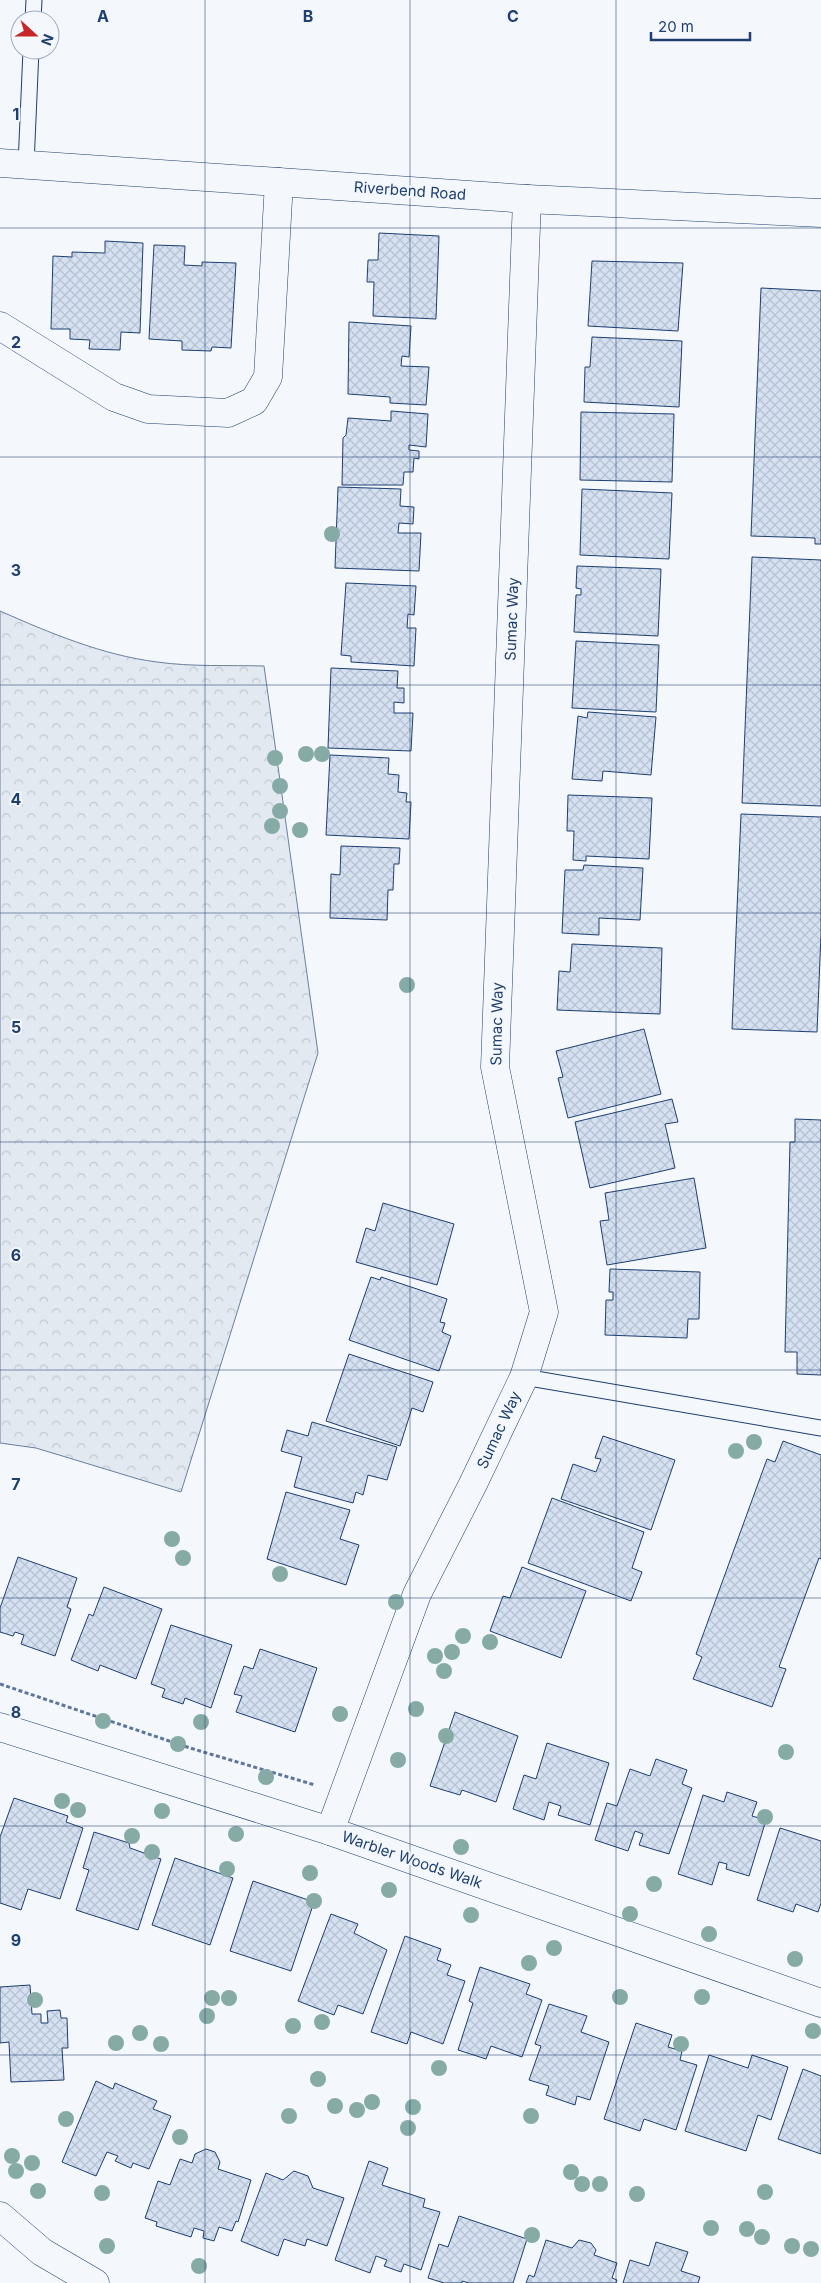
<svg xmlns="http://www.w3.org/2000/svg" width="821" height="2283" font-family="Inter,sans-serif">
<defs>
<pattern id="forest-crowns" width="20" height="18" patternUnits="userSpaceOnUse" patternTransform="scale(1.25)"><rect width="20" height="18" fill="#e3e9f0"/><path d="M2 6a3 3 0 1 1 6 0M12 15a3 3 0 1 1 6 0" fill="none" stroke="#c2c9d1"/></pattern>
<pattern id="building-cross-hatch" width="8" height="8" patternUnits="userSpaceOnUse" patternTransform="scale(1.25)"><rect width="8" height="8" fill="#d5e0f0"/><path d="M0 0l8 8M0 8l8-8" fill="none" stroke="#b6c1d1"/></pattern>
</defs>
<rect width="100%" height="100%" fill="#f4f7fb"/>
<path fill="url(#forest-crowns)" stroke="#687fa3" d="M0,611C50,633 102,655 157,662C192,667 229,665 264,666L318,1053L181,1492L36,1448L0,1443Z"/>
<g fill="url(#building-cross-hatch)" stroke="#1d3f73">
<path d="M379,233L439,236L436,319L373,316L374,282H367L368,260H378Z"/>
<path d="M105,241L143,243L140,333L121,332L120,350L89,349L90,340L70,339V329H51L53,256L72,257V252L105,253Z"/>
<path d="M154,245L185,246L184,265L202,266V262L236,263L231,348L212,347L211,351L182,350V341L149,339Z"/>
<path d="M592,261L683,263L678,331L588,326Z"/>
<path d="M761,288L821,291V544H815V538L751,536Z"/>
<path d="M349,322L411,326L409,357L402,356L401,366L429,367L426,405L390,403V397L348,394Z"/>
<path d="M592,337L682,341L679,407L584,402L585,367H590Z"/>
<path d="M391,411L428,414L426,447L409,445V450L419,451V459L414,458L413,472H404L403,485H342L343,438L346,435L348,418L391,421Z"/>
<path d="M581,412L674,414L672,482L580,480Z"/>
<path d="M338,487L401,489L400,506L414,507L413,524L399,523L398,533H421L419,571L335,568Z"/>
<path d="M582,489L672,493L669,559L580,555Z"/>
<path d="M752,557L821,560V806L742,803Z"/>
<path d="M577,566L661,569L658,636L574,632L576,595H581V589L576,588Z"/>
<path d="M346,583L416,586L414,615L408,614L407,628H416L414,666L351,662V656L341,655Z"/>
<path d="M576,641L659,645L656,712L572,708Z"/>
<path d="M331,668L398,671L397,688H404V703L394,702V713H413L411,751L328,748Z"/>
<path d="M588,712L656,717L651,775L603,771L602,781L572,779L578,716L587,718Z"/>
<path d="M330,755L389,758L388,774L399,775L398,792L407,793L406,802H411L409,839L326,835Z"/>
<path d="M568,795L652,798L649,859L586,856V861L573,860L574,831H567Z"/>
<path d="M741,814L821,817V934L817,1032L732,1029Z"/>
<path d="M341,846L400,848L399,864H394L393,890H388L387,920L330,918L331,874L340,875Z"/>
<path d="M584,865L643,868L640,920L599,918V935L562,933L565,870H583Z"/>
<path d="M572,944L662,948L660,1014L557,1010L559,971L570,972Z"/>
<path d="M644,1029L661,1094L568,1118L558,1078L563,1077L556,1051Z"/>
<path d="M672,1099L678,1122L665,1124L675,1168L590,1188L575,1122Z"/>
<path d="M795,1119L821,1120V1375L797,1374V1352H785L790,1142H795Z"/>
<path d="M694,1178L706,1248L607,1265L600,1221L609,1220L605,1193Z"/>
<path d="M383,1203L454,1224L437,1285L356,1262L366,1228L375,1231Z"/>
<path d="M610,1269L700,1272L699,1319H688L687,1338L605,1335L606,1300H613V1292H609Z"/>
<path d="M371,1277L380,1280L381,1277L447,1299L440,1322L445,1323L442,1332L451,1336L439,1371L349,1340Z"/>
<path d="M349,1354L433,1382L423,1412L412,1408L400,1446L326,1421Z"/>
<path d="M312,1422L397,1447L387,1480L368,1475L363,1495L356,1492L353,1503L294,1487L302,1457L281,1451L287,1430L308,1436Z"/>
<path d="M603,1436L675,1460L651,1530L561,1499L573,1464L596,1472L601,1459L595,1458Z"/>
<path d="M783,1441L821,1455V1559L819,1558L779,1667L786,1669L772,1707L693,1679L702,1657L696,1654L767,1459L775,1462Z"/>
<path d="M286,1492L350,1510L340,1539L359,1545L346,1585L267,1559Z"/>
<path d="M552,1498L644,1532L632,1568L642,1572L631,1601L528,1563Z"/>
<path d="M18,1557L77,1578L67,1607L71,1609L55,1656L21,1644L24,1635L15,1632L13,1636L0,1632V1608Z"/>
<path d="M522,1567L586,1591L561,1658L490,1631L503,1596L510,1598Z"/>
<path d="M104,1587L162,1609L136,1679L100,1665L98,1671L71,1660L89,1614L93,1616Z"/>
<path d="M171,1625L232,1645L211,1708L185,1698L183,1704L162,1697L165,1689L151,1684Z"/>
<path d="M260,1649L317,1668L295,1732L236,1712L242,1696L234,1694L244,1666L253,1669Z"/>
<path d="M455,1712L518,1736L496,1802L462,1790L460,1795L430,1786Z"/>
<path d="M547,1743L609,1763L590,1825L558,1815L561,1806L549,1802L544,1820L513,1809L524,1775L536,1779Z"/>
<path d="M656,1759L687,1770L682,1784L692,1788L669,1854L639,1845L643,1834L635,1831L628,1851L595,1840L607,1803L617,1806L630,1769L650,1776Z"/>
<path d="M727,1792L757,1802L752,1816L766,1820L749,1876L726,1869L727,1864L719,1862L712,1885L678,1874L703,1795L724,1802Z"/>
<path d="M14,1798L68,1816L66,1822L83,1828L60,1899L28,1889L21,1910L0,1903V1837Z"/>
<path d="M780,1828L821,1841V1903L818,1912L796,1904L793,1912L757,1900Z"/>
<path d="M94,1832L129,1843L130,1848L161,1859L138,1930L76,1910L89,1870L83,1868Z"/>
<path d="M175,1858L233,1878L210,1945L152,1925Z"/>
<path d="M253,1881L314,1902L291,1971L230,1951Z"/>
<path d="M331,1914L358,1924L354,1933L387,1950L363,2014L338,2005L334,2015L298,2001Z"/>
<path d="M405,1936L441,1949L437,1960L451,1965L447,1975L465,1981L443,2044L411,2032L407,2044L371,2032Z"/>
<path d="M480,1967L530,1984L526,1994L542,2000L522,2057L491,2046L486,2059L458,2050L473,2003L469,2001Z"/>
<path d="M30,1985L32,2014H41V2023H48L47,2011L60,2010L61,2018H67L68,2048H62L64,2080L11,2082L9,2042L0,2043V1987Z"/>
<path d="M549,2004L587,2016L581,2032L609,2042L590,2100L577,2096L575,2105L546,2095L549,2086L529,2080L541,2046L535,2044Z"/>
<path d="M636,2023L672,2035L668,2047L682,2051L680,2060L697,2065L676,2130L644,2119L640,2131L604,2119Z"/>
<path d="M709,2055L748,2068L752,2055L788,2067L771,2120L758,2115L746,2151L685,2131Z"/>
<path d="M803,2069L821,2076V2154L778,2139Z"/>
<path d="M96,2081L113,2089L115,2083L157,2101L153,2109L171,2116L149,2169L133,2163L131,2168L115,2161L118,2156L107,2152L96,2176L62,2162Z"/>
<path d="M206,2149L215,2152L220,2162L218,2169L251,2180L238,2222L236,2221L232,2231L219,2227L214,2241L203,2238L204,2231L194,2228L191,2237L156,2226L157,2222L145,2218L158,2181L170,2185L180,2159L192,2163L195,2154Z"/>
<path d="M369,2161L388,2168L382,2185L425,2199L423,2207L440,2212L421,2270L404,2264L401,2272L384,2266L387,2260L376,2256L370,2273L335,2260Z"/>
<path d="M294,2171L308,2176L313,2188L344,2198L327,2246L307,2239L305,2246L284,2239L278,2256L241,2241L266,2173L283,2180Z"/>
<path d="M459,2216L527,2239L513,2283H469L462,2281V2283H444L428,2278L439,2244L448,2247Z"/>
<path d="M546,2240L572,2248L579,2240L591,2243L596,2250L594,2255L617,2263L612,2278L617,2280L616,2283H526L529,2275L534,2277Z"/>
<path d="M656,2242L688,2252L681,2271L700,2277L698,2283H623L630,2260L649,2266Z"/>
</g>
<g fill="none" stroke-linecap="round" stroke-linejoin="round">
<g stroke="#1d3f73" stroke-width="17">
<g id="lane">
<path d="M33,20L34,0"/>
<path d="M26,165L31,50"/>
<path d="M524,1377L821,1428"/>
</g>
</g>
<g stroke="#1d3f73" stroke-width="29">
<g id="street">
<path d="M0,326L114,397L148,409L228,413L254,401L268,377L279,182"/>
<path d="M0,1727L330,1831L821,2003"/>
<path d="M330,1831L417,1594L473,1484L524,1377L544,1312L495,1067L527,199"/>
<path d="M0,2216L42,2252L95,2283"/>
</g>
</g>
<g stroke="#1d3f73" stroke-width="29">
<path id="secondary" d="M0,163L527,199L821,213"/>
</g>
<path stroke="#5e769c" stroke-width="3" stroke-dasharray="4 2.5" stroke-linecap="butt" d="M0,1684L190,1748L315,1785"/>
<use href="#lane" stroke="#f4f7fb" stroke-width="15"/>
<use href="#street" stroke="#f4f7fb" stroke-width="28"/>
<use href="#secondary" stroke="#f4f7fb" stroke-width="28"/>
</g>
<g fill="#86aba6">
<circle cx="332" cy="534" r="8"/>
<circle cx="306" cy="754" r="8"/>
<circle cx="322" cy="754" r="8"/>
<circle cx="275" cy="758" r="8"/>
<circle cx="280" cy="786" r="8"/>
<circle cx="280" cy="811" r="8"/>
<circle cx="272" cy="826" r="8"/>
<circle cx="300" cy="830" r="8"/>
<circle cx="407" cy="985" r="8"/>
<circle cx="754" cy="1442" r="8"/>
<circle cx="736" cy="1451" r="8"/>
<circle cx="172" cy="1539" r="8"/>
<circle cx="183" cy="1558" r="8"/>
<circle cx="280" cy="1574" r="8"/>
<circle cx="396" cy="1602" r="8"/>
<circle cx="463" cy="1636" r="8"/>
<circle cx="490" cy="1642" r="8"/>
<circle cx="452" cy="1652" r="8"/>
<circle cx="435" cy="1656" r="8"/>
<circle cx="444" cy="1671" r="8"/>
<circle cx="416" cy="1709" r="8"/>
<circle cx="340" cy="1714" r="8"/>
<circle cx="103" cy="1721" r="8"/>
<circle cx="201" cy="1722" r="8"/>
<circle cx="446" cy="1736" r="8"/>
<circle cx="178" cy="1744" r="8"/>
<circle cx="786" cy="1752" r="8"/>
<circle cx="398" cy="1760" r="8"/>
<circle cx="266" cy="1777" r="8"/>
<circle cx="62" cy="1801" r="8"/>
<circle cx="78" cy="1810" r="8"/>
<circle cx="162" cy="1811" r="8"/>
<circle cx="765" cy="1817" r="8"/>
<circle cx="236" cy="1834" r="8"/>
<circle cx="132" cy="1836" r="8"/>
<circle cx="461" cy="1847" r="8"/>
<circle cx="152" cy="1852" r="8"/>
<circle cx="227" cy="1869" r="8"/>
<circle cx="310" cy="1873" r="8"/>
<circle cx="654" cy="1884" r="8"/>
<circle cx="389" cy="1890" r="8"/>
<circle cx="314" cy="1901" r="8"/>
<circle cx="630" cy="1914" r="8"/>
<circle cx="471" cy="1915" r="8"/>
<circle cx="709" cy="1934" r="8"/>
<circle cx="554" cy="1948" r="8"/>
<circle cx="795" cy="1959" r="8"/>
<circle cx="529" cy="1963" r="8"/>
<circle cx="620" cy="1997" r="8"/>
<circle cx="702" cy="1997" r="8"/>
<circle cx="212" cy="1998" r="8"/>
<circle cx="229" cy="1998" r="8"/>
<circle cx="35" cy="2000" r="8"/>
<circle cx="207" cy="2016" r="8"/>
<circle cx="322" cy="2022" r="8"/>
<circle cx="293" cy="2026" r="8"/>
<circle cx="813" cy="2031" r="8"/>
<circle cx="140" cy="2033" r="8"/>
<circle cx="116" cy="2043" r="8"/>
<circle cx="161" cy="2044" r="8"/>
<circle cx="681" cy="2044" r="8"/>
<circle cx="439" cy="2068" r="8"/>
<circle cx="318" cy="2079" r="8"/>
<circle cx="372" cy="2102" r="8"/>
<circle cx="335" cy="2106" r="8"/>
<circle cx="413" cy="2107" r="8"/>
<circle cx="357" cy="2110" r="8"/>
<circle cx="289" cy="2116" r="8"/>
<circle cx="531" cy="2116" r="8"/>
<circle cx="66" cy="2119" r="8"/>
<circle cx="408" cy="2128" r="8"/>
<circle cx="180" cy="2137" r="8"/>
<circle cx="12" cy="2156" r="8"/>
<circle cx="32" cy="2163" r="8"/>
<circle cx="16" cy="2171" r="8"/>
<circle cx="571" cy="2172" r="8"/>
<circle cx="582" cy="2184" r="8"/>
<circle cx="600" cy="2184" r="8"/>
<circle cx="38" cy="2191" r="8"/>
<circle cx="765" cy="2192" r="8"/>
<circle cx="102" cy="2193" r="8"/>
<circle cx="637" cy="2194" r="8"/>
<circle cx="711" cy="2228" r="8"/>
<circle cx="747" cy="2229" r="8"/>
<circle cx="532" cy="2235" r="8"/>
<circle cx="762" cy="2237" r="8"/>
<circle cx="107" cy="2246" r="8"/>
<circle cx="792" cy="2246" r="8"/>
<circle cx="811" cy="2249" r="8"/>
<circle cx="199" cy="2266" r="8"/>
</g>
<path fill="none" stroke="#1d3f73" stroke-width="1" stroke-opacity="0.55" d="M205,0V2283M410,0V2283M616,0V2283M0,228H821M0,457H821M0,685H821M0,913H821M0,1142H821M0,1370H821M0,1598H821M0,1826H821M0,2055H821"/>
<g text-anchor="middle" stroke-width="4" stroke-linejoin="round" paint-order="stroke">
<g font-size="15" fill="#1d3f73" stroke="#f4f7fb">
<text transform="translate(410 191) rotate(4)" y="5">Riverbend Road</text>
<text transform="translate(512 619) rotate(-88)" y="5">Sumac Way</text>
<text transform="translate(497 1024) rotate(-89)" y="5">Sumac Way</text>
<text transform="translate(499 1430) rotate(-65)" y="5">Sumac Way</text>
<text transform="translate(412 1860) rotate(19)" y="5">Warbler Woods Walk</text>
</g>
</g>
<g font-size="16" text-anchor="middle" font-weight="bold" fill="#1d3f73" stroke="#f4f7fb" stroke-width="4" stroke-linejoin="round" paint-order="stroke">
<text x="103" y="22">A</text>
<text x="308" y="22">B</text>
<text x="513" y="22">C</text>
<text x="16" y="120">1</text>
<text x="16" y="348">2</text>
<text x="16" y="576">3</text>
<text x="16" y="805">4</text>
<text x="16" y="1033">5</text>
<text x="16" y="1261">6</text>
<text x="16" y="1490">7</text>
<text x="16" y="1718">8</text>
<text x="16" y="1946">9</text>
</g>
<g transform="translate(35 35) rotate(111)"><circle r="24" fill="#f4f7fb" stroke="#9eadc5"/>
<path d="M0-4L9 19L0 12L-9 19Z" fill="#c62828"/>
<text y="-8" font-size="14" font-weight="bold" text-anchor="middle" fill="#1d3f73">N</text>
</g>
<path d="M651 32v8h99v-8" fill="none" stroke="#1d3f73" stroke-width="2.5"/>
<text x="658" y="32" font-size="15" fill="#1d3f73" stroke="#f4f7fb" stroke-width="4" paint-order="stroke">20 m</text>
</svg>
